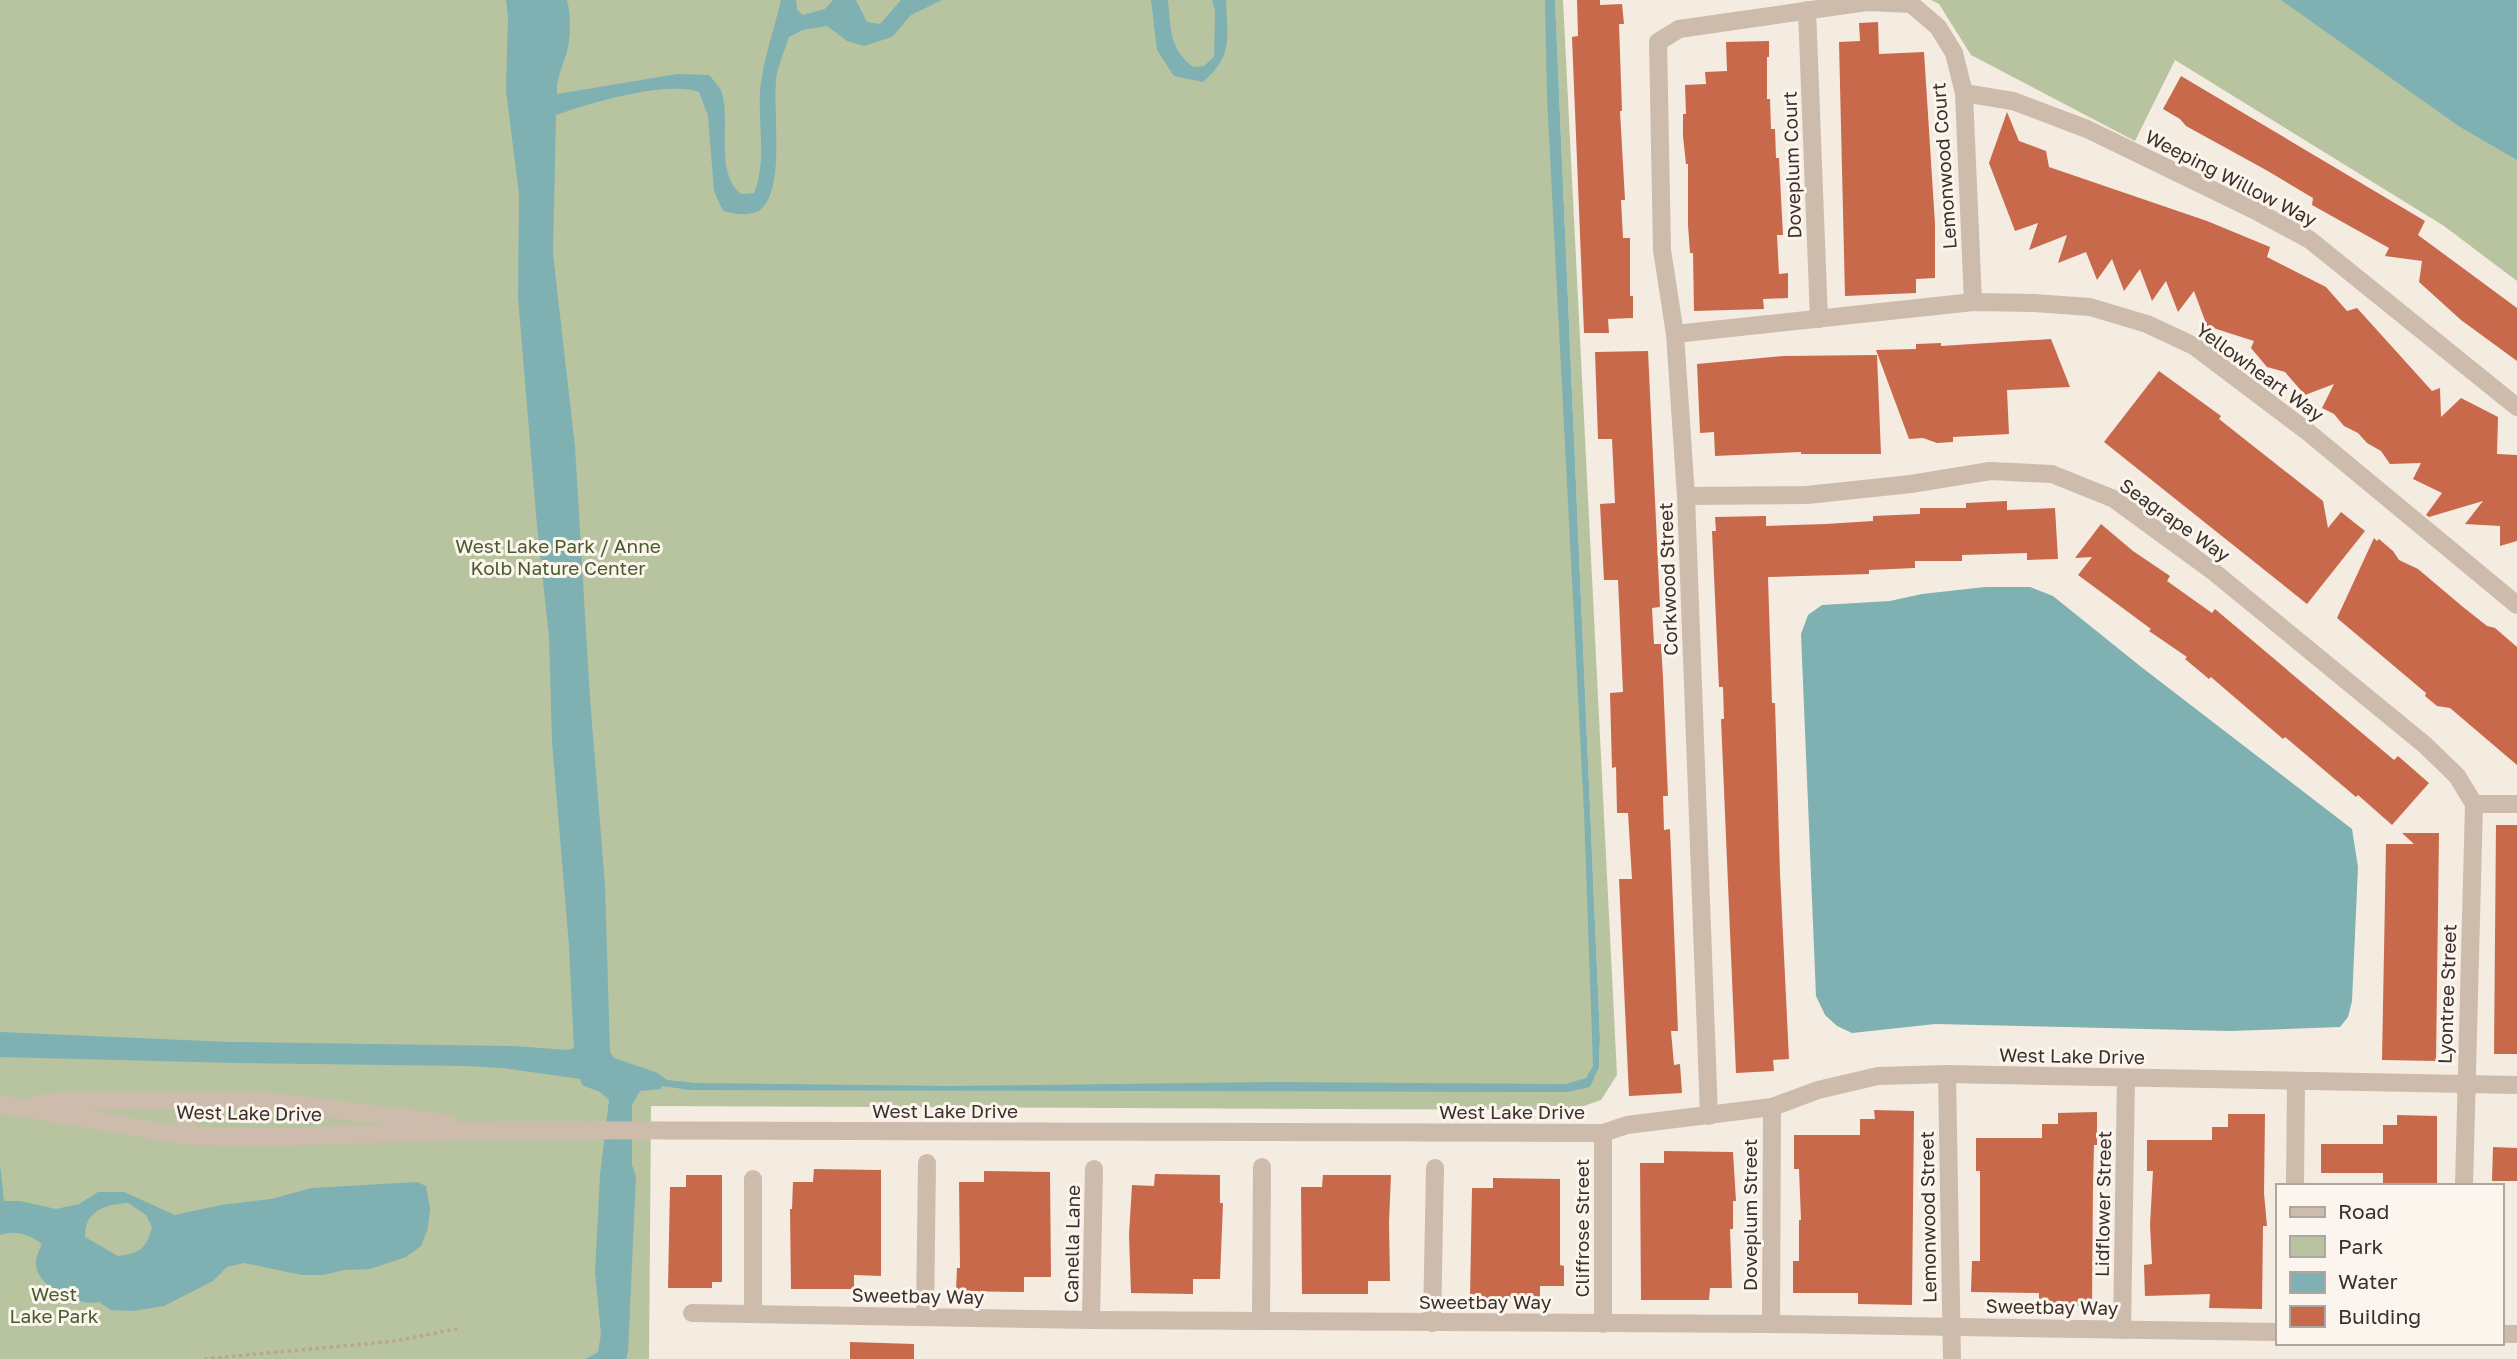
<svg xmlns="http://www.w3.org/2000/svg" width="2517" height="1359" font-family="'Golos Text',sans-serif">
<rect width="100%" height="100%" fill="#f4ebe1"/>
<g fill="#b8c4a0">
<path d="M0,0H1546L1597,1070L1599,1067L1600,1038L1555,0H1563L1617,1075L1601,1100L1572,1110L651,1106L649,1359H0Z"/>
<path d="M1931,0H2517V281L2444,226L2175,60L2135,141L1971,55L1939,4Z"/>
</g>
<g fill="#7fb0b2" fill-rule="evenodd">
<path d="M506,0H567C571,15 571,35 567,51C563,66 556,78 557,94L677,74L709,75C713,80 720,87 722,93C731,124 714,171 741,194L754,193C767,161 758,125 760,91C763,60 774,30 781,0H796L797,10L803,15L825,9L833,0H856L867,22L880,24L901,0H942L911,15L892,37L864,46L847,41L827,26L803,30L789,37C785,49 780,61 777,73C771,105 787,189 760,210C749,217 734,214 723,211L714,191L708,116L699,92C667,80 589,103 556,115L553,254L575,447L590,699L605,885L610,1052L614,1058L658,1073L667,1080L696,1083L948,1086L1273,1082L1566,1084L1586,1078L1593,1066L1584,812L1547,97L1545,0H1555L1600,1038L1599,1067L1590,1087L1567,1092L690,1090L662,1086L661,1089L640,1091L632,1105V1165L636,1176L628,1352L626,1359H586L598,1352L601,1334L595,1272L600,1175L609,1100L600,1092L582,1085L580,1079L503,1068L465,1066L236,1063L0,1057V1032L230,1042L513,1046L568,1050L574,1048L569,946L552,742L549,637L537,526L518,297L519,194L506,91L508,17Z"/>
<path d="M1151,0H1168C1171,29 1169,48 1193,67L1204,66L1214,57L1215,11L1212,0H1226C1227,37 1234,55 1203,82L1174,76L1157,50Z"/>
<path d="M2281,0H2517V160L2460,127Z"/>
<path d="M1985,587H2030L2053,596L2140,666L2352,829L2358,867L2352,1001L2348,1017L2340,1027L2230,1031L1935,1024L1852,1033L1837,1026L1825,1015L1816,996L1801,634L1808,615L1822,605L1890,601L1922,594Z"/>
<path d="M0,1164L4,1201H20L56,1209L79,1204L98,1192H124L175,1215L221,1205L271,1199L312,1188L417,1182L426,1186L430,1208L428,1228L421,1246L406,1257L370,1269L344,1270L323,1275H302L244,1263L227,1267L213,1281L164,1306L133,1311L111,1310L99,1302C80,1307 39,1288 36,1266C35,1258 39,1251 42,1244C29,1234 16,1230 0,1235ZM128,1203L146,1215L152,1227C146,1249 140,1253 118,1256L85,1237C84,1211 106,1204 128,1203Z"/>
</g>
<g fill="#c8694b">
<path d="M1577,0H1600V5L1622,4L1624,24H1619L1622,111H1620L1625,200H1621L1623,238H1630V296H1633V318L1608,319L1609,333H1584L1572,37L1578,36Z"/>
<path d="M1878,22L1879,54L1924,52L1935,224V278L1916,279V293L1845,296L1839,42L1860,41L1859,23Z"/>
<path d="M1769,41V57H1767V99H1770L1771,129H1775L1776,158H1779L1782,217L1783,235H1777L1779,274L1788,273V298L1763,299L1764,309L1694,311L1693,253H1690L1688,225V164H1686L1683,136V114H1686L1685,85L1706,84L1705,72L1727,71L1726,42Z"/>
<path d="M2181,76L2425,221L2418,235L2517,308V361L2461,320L2419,282L2422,261L2385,256L2389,248L2312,205L2313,198L2266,170L2186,126L2180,119L2163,109Z"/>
<path d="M2007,112L2019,141L2046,151L2049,167L2207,221L2270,247L2267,257L2326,287L2347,311L2357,308L2432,391L2440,388L2441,417L2461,398L2498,417L2497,454L2517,455V541L2500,546V526L2465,524L2483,501L2429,517L2426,515L2442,493L2413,479L2421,463L2390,464L2381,451L2367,443L2358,433L2344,426L2334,414L2322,408L2334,384L2305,395L2285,372L2267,367L2251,348L2254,341L2207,326L2194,291L2178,312L2166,281L2152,301L2140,269L2124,291L2112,259L2097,280L2086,252L2058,263L2067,235L2029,250L2038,223L2015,231L1989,163Z"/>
<path d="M2051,339L2070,387L2007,390L2009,434L1953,437V442L1937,443L1923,438L1909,439L1876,350L1916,349V344L1941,343V346Z"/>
<path d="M1648,351L1660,607L1652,608L1654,644H1661L1663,678L1668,796H1663L1664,830L1670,829L1678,1031H1671L1674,1065L1680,1064L1682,1093L1629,1096L1619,879H1632L1628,813H1617L1616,767L1612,768L1610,693L1623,692L1618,580H1604L1600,504L1615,503L1612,439H1598L1595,352Z"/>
<path d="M1877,355L1881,454H1801V452L1715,456L1714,432L1700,433L1697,364L1784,356Z"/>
<path d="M2159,371L2221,416L2219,419L2323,501L2328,528L2341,512L2365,531L2307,604L2104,442Z"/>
<path d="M2007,501V510L2055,508L2058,559L2027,560V553L1962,555V561H1915V568L1869,570V574L1768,577L1772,703H1775L1780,873L1789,1059L1773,1060L1774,1071L1736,1073L1721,719H1724L1723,687H1719L1712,531H1716L1715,517L1766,516V526L1826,524L1873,521V516L1920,514V508H1966V503Z"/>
<path d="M2101,524L2133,551L2170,576L2167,581L2212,613L2215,609L2394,760L2398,756L2429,783L2392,825L2358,795L2356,797L2285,737L2283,739L2211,677L2209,679L2185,659L2187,657L2149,631L2151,629L2078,575L2092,557L2075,558Z"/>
<path d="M2374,538L2377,541L2379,539L2393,551L2399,560L2418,569L2463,607L2487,626L2495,628L2517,647V765L2450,708L2437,706L2425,696L2426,693L2337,618Z"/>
<path d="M2496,825H2517V1054H2494Z"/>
<path d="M2402,833H2439L2436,1061L2382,1060L2386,844H2414Z"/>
<path d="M1874,1110L1914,1111L1912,1305L1858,1304V1293H1793V1261H1799V1220H1801L1799,1169H1794V1135H1860V1119H1875Z"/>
<path d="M2097,1112V1145H2094L2093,1185L2092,1306L2039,1305V1293L1971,1292L1972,1261H1980V1171H1976V1138H2042V1124H2058V1113Z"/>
<path d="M2228,1114H2265L2264,1193L2267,1226H2263L2262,1309L2209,1308L2210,1294L2145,1296L2144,1265L2152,1264L2150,1225L2153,1171H2147V1140H2212V1127H2228Z"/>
<path d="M2397,1115L2437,1116V1186H2383V1173H2321V1144H2383V1125H2397Z"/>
<path d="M2493,1147L2517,1148V1181H2492Z"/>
<path d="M1664,1151L1733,1152L1736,1201H1733V1229H1730L1732,1288H1710L1709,1300H1641L1640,1163H1664Z"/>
<path d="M814,1169L881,1170V1276L854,1275V1289H791L790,1209H792L793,1182H813Z"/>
<path d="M984,1171L1050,1172L1051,1277H1024V1292L956,1291L957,1268H960L959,1182H984Z"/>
<path d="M1155,1174L1220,1175V1203H1223L1220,1279H1193V1294L1131,1293L1129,1235L1132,1185L1154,1186Z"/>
<path d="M686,1175H722V1282H712V1288H668L670,1187H686Z"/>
<path d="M1323,1175H1391L1389,1222L1390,1281H1368V1294H1302L1301,1187H1322Z"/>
<path d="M1493,1178L1560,1179V1265L1564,1266V1286H1540V1299L1470,1298L1472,1188H1493Z"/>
<path d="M850,1342L914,1344V1359H850Z"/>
</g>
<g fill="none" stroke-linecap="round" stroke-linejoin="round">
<path stroke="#b9a596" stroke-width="3.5" stroke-dasharray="3.5 3.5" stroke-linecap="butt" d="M204,1359L395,1341L461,1328"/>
<g stroke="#cdbbac" stroke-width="18">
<path d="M1807,10L1819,319"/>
<path d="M1964,93L2013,101L2087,129L2258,212L2310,240L2517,407"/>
<path d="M1675,334L1973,302L2034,303L2090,307L2147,324L2194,346L2308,432L2517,605"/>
<path d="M1686,496L1807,495L1911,484L1990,471L2052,474L2114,499L2214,572L2425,745L2457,776L2474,804H2517"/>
<path d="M1947,1074L1952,1359"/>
<path d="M187,1100V1136"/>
<path d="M39,1103L119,1100H254L448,1123"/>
<path d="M0,1104L187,1136L276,1137L500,1130L1603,1133L1627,1125L1772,1107L1818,1090L1878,1076L1947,1074L2517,1085"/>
<path d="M1709,1116L1686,496L1675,334L1662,250L1658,42L1679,29L1867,2L1911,4L1938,27L1954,53L1964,93L1973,302"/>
<path d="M2295,1186L2296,1081"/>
<path d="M2464,1186L2474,804"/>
<path d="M692,1313L1091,1320L1771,1324L2277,1332"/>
<path d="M753,1314V1179"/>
<path d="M925,1317L927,1163"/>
<path d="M1091,1320L1094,1169"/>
<path d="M1261,1320L1262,1167"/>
<path d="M1432,1323L1435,1168"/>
<path d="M1603,1324V1133"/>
<path d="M1771,1324L1772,1107"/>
<path d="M2122,1330L2126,1078"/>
<path d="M2501,1334H2517"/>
</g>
</g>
<g text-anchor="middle" stroke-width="6" stroke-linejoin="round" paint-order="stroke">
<g font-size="19" fill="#3b302b" stroke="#fbf5ee">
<text transform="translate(1792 165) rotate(-92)" y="7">Doveplum Court</text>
<text transform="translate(1944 166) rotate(-94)" y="7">Lemonwood Court</text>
<text transform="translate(2231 178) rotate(27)" y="7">Weeping Willow Way</text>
<text transform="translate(2260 372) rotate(36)" y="7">Yellowheart Way</text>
<text transform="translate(2175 520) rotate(35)" y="7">Seagrape Way</text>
<text transform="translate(1668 579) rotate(-92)" y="7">Corkwood Street</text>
<text transform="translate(2447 994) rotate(-88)" y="7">Lyontree Street</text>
<text transform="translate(2072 1056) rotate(1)" y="7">West Lake Drive</text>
<text x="945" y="1118">West Lake Drive</text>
<text x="1512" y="1119">West Lake Drive</text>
<text transform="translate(249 1113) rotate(1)" y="7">West Lake Drive</text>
<text transform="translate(2103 1204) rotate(-89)" y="7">Lidflower Street</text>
<text transform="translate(1750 1215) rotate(-90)" y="7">Doveplum Street</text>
<text transform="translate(1928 1217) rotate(-91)" y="7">Lemonwood Street</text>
<text transform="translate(1582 1228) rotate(-90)" y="7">Cliffrose Street</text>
<text transform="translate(1072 1244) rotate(-89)" y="7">Canella Lane</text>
<text transform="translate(918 1296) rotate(1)" y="7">Sweetbay Way</text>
<text x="1485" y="1309">Sweetbay Way</text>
<text transform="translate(2052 1307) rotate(1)" y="7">Sweetbay Way</text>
</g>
<g font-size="19" fill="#4a5a2e" stroke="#fbf5ee">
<text x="558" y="553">West Lake Park / Anne<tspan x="558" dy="22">Kolb Nature Center</tspan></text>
<text x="54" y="1301">West<tspan x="54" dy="22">Lake Park</tspan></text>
</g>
</g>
<rect x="2276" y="1184" width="228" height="161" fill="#fbf5ee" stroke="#aea6a0" stroke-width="2"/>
<rect x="2290" y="1207" width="35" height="10" fill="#cdbbac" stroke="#aea6a0" stroke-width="2"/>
<text x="2338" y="1219" font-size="21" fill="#3b302b">Road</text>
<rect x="2290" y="1236" width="35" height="21" fill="#b8c4a0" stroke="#aea6a0" stroke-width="2"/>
<text x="2338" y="1254" font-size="21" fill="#3b302b">Park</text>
<rect x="2290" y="1272" width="35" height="21" fill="#7fb0b2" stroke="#aea6a0" stroke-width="2"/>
<text x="2338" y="1289" font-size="21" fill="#3b302b">Water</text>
<rect x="2290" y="1306" width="35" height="21" fill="#c8694b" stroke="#aea6a0" stroke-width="2"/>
<text x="2338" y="1324" font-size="21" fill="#3b302b">Building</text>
</svg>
